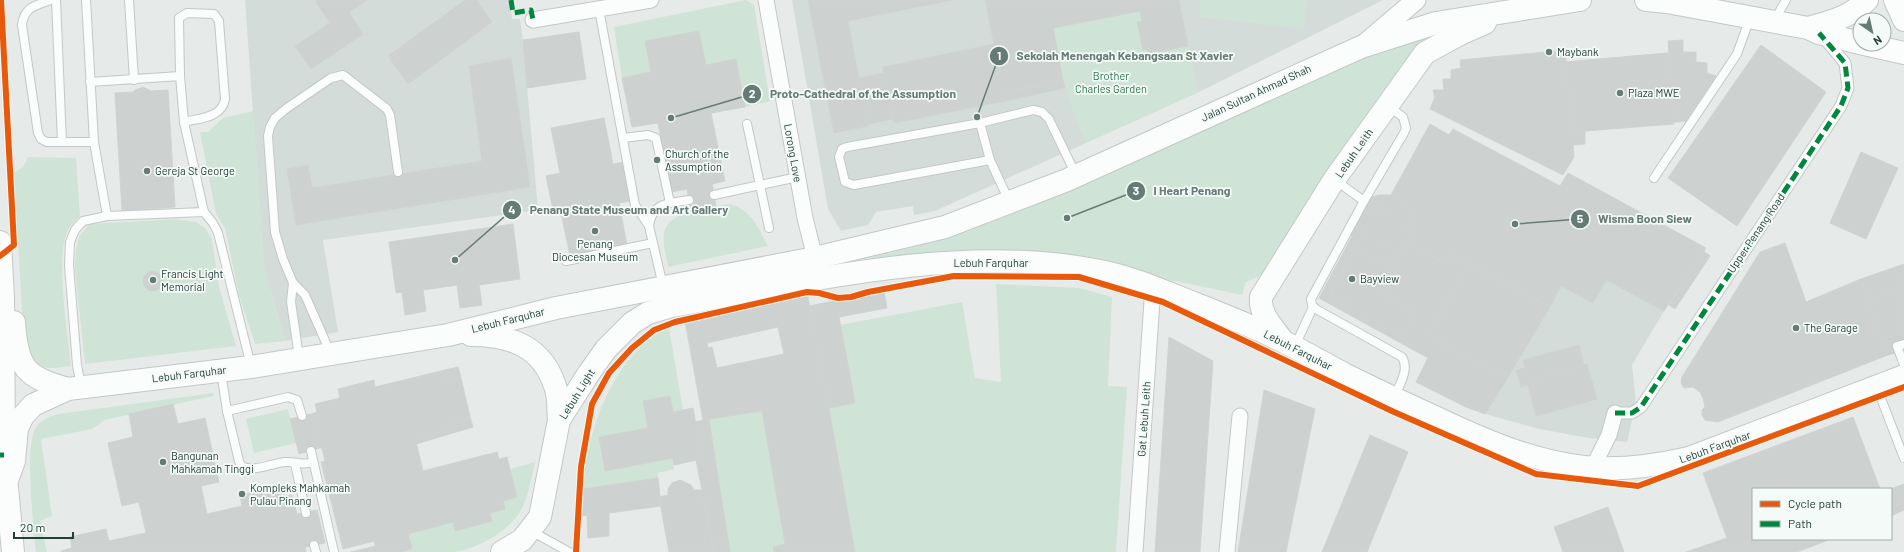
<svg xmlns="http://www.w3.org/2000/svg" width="1904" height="552" font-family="Barlow,sans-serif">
<rect width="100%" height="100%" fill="#e6ebe9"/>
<g fill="#d4dcd9">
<path d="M245,0H509L512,19H520L523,40L538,210L323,240L338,332L285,341L264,268Z"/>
<path d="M792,0H1383L1199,92L935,211L914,215L913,206L876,212L868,225L841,231L828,209Z"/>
<path d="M1606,280L1664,311L1632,365L1636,402L1627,442L1589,438L1539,429L1485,414L1561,286L1593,303Z"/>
</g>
<g fill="#cfe4d6">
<path d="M746,0L754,5L770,101L745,107L736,59L706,65L699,31L645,41L651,72L622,78L614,27Z"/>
<path d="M1201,0H1307L1304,29L1199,17Z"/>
<path d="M1140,11L1142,21L1137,23L1143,50L1147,49L1148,54L1188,46L1199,92L1085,143L1065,88L1053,28Z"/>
<path d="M1444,27L1277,269L1246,282L1242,295L1156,277L1095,259L1015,250L949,253L873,264L871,257L950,238L1014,213L1336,69Z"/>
<path d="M253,111L264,268L285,341L255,344L239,295L225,228L216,214L200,132H208L223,118Z"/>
<path d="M28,157L76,158L80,216C77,220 72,224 69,228C54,253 68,335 71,366C42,370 40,370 24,345L14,173L23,167Z"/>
<path d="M730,204C753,211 758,228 768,246L668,267C667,257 662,244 664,234C667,210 712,207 730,204Z"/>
<path d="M177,219L196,222L205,228L212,239L219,287L236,346L85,364L75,269L76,250L79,237L89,224Z"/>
<path d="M996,284L1079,288L1112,297L1108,386L1127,387L1116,552H855L829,408L855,403L840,325L962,302L975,378L1001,382Z"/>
<path d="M669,328L683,410L673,412L670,396L644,401L648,428L599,437L605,471L673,458L674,469L658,473V478L583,489C586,433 613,353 669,328Z"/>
<path d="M213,393V396L105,420L92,429L41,439L52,516L40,521L47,552H36C34,527 23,443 37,426C43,419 50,416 59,414Z"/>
<path d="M288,409L296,443L254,453L246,419Z"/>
<path d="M762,411L785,544L773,547L774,552H730L709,419Z"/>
<path d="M535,462C531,478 529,497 520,512C507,532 476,550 452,552C435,552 417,552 400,552L408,534L453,522L456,530L492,521L490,513L505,509L503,501L517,497L510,469Z"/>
</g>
<g fill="#cdd2d0" stroke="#cfd4d2" fill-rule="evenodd">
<path d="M318,0H367L349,12L363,34L311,69L295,46L330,23L316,2Z"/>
<path d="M465,0H476L492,22L408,84L388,56Z"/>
<path d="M808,0H952L848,21L868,126L834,133Z"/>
<path d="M985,0H1179L1188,46L1148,54L1147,49L1143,50L1137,22L1142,21L1140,11L1053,28L1063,81L1004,92L1006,101L894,123L883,67L994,44Z"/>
<path d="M699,31L706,65L736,59L745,107L711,113L725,181L712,184L716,206L691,211L687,189L671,192L658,123L632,127L622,78L651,72L645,41Z"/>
<path d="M579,32L586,79L527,88L523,40Z"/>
<path d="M1683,40V52H1696V62L1707,63V73L1716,76L1686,121L1585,131V144L1573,145L1574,157L1563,175L1430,109L1435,97L1433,90H1444L1443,79H1451V70L1461,68L1460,60L1566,50V62L1669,53L1668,41Z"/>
<path d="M1761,45L1826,92L1737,226L1668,178Z"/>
<path d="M1669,53L1674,124L1572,132L1566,62Z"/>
<path d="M511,58L530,187L296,225L287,169L308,165L312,188L482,161L469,66Z"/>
<path d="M884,73L893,119L868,124L859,78Z"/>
<path d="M1063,81L1065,88L1006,101L1004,92Z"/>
<path d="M143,87L151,91L168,90L175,207L122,211L115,93L133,92L135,90Z"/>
<path d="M604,118L613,164L623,162L630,201L619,203L627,245L570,256L561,213L554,214L546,176L560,173L551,128Z"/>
<path d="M1430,124L1449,135L1453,129L1560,186L1568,173L1706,248L1664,311L1606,280L1593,303L1561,286L1550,307L1453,255L1448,265L1406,242L1378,290L1416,313L1404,332L1400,330L1396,335L1345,308L1347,302L1331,294L1379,203L1385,206Z"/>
<path d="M1861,152L1898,168L1866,239L1830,223Z"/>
<path d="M1379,195H1390L1401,200L1409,207L1415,217L1416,227L1414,237L1410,247L1402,254L1393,258L1383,260L1373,258L1364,253L1356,246L1352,237L1351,226L1368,198Z"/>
<path d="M1372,199L1379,203L1331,294L1347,302L1345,308L1396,335L1400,330L1404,332L1416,313L1378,290L1406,242L1448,265L1453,255L1468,263L1429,336L1507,379L1485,414L1466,407L1416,382L1428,358L1319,298Z"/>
<circle cx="1384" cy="228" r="17"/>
<path d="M513,224L520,279L479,285L482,305L460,308L457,285L423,290L426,311L405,315L402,292L396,293L389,242Z"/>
<path d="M1785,243L1806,302L1861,279L1888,355L1718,422L1705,420L1702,415V410L1705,407L1703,398L1700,392L1693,387L1684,388L1681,383L1682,377L1760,252Z"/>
<path d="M1703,251L1710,256L1675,309L1669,305Z"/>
<path d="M1468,263L1550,307L1507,379L1429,336Z"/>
<path d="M1904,264V350L1888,355L1861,279Z"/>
<circle cx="153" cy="281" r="10"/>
<path d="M1904,287V350L1888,355L1869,300Z"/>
<path d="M884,291L887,308L839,317L855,403L829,408L809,306Z"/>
<path d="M807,292L829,408L855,552H774L773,547L785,544L762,411L703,420L685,321ZM778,327L784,354L717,368L712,347L708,348L707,343Z"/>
<path d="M1169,337L1213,361L1200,552H1155Z"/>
<path d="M1579,345L1585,370L1521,387L1516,370L1525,368L1523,360Z"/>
<path d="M1587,364L1597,399L1536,416L1527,381Z"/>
<path d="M458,367L460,374L443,378L441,371Z"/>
<path d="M441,371L443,378L460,374L470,417L454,421L455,428L415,438L423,471L497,452L499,459L507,457L517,497L503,501L505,509L490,513L492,521L455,531L453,522L408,534L412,549L400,552H377L374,541L343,549L321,462L325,461L322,448H319L311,414L317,412L315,404L340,398L338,389L374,380L375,387Z"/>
<path d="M1264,390L1315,409L1286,552H1238Z"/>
<path d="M670,396L673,412L693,408L702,459L674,465L673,458L605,471L599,437L648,428L643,401Z"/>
<path d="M173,404L178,424L205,418L219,482L201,486L207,514L242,506L240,495L278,486L281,497L292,495L297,514L317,510L325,543L305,547L306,552H61V551L72,548L70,537L106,529L109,541L146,533L139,502L122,506L108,443L133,437L129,414Z"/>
<path d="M311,414L319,448L299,454L290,419Z"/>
<path d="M470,417L473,427L416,444L415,438L455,428L454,421Z"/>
<path d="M1853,417L1880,489H1753V539H1831L1797,552H1686L1727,538L1703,473Z"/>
<path d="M709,419L730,552H714L696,460L702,459L695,422Z"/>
<path d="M1370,435L1408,452L1367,552H1322Z"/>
<path d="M658,478L661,506L609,513V536L588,538L587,515L582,516L583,489Z"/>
<path d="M680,480L691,485L694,490H702L714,552H669L659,497L668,495V489L672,483Z"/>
<path d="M1904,484V510L1891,516V489Z"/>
<path d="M1608,507L1624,552H1563L1554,527Z"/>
<path d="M376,546L377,552H351Z"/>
</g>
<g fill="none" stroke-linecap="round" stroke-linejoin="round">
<g stroke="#c3c8c6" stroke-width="10">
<g id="service">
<path d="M51,0C36,5 24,7 22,25L38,133L41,139L47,142H94"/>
<path d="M56,0L62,142"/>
<path d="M86,0L94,142L107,216L204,212"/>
<path d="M129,0L134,80"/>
<path d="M599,9L635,205L649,226"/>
<path d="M1774,21L1786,0"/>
<path d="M180,76L179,18L187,13L214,14L219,21L225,99C222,118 200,118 184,122"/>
<path d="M90,82L180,76L184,122L204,212L213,223L218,233L251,366"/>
<path d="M1388,106L1403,117L1406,128L1404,133L1364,201L1311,299L1312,305L1316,309L1402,357C1410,370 1399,385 1394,398"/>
<path d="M980,123L990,160L1009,201"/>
<path d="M623,138L648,135L656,138L670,203"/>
<path d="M990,160L854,185L845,182L839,157L842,149L847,147L980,123L1033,110L1042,112L1049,119L1076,175"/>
<path d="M1654,178L1737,54L1750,18"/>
<path d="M1335,180L1364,201"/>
<path d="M714,195L760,185L747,124"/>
<path d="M769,228L760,185L798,177"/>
<path d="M566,261L653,243"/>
<path d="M293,283L291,302L299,357"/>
<path d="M663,286L649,226C652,202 669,203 689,200"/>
<path d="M1904,344L1897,346L1904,365"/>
<path d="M1295,346L1313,307"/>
<path d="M330,352L305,295L293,283L283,259L275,232L268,136L270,127L275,118L287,108L331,78L343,75L387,109L390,115L398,172"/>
<path d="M221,372L227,411L239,461L241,466C254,473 272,463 285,462C297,461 299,466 313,462"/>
<path d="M81,387L77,365L69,265L70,242L75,230L83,221L107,216"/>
<path d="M1877,388L1904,458"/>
<path d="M227,411L288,397L297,400L302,416"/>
<path d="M311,451L334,552"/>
<path d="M295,464L306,513"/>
<path d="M531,531L569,552"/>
<path d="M314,545L316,552"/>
</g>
</g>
<g stroke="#c3c8c6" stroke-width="13">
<path id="pedestrian" d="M1615,413H1632L1641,407L1841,106L1848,88L1845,63L1824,38"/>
</g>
<g stroke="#c3c8c6" stroke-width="17">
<g id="minor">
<path d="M766,0L805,218L815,258"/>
<path d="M533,20L651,0"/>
<path d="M1593,467L1609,435L1615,413"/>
<path d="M1135,552L1153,286"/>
<path d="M1227,552L1240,416"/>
</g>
</g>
<g stroke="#c3c8c6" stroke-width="21">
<path id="tertiary" d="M1362,46L1416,0"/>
</g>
<g stroke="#c1c9c6" stroke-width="24">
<g id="secondary">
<path d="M1646,0L1667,2L1808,28L1819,33L1860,43"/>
<path d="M1895,0L1904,20"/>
<path d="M1808,28C1832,21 1849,18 1867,0"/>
<path d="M1864,44L1904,53"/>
<path d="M0,242L3,298L4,455L13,552"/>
<path d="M14,322C17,368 25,377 68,389"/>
<path d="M471,335C510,335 542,346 555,386C559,396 558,409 559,420"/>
<path d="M1282,340C1273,327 1259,314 1261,297L1334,180L1425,53L1460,34L1485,23"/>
<path d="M6,483L14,461L17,428L23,416L33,405L68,389L251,367L448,335L556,308L815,258L945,227L1067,180L1361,47L1436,23L1580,0"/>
<path d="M502,552L522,540L540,517L559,420L589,373L606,349L632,323L648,313L672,306C807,281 958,244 1095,270C1130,276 1163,291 1196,304C1226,316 1256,327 1284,342C1305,352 1325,364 1346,375C1376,390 1406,404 1437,418C1483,440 1532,461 1584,467C1619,471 1654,466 1689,458L1904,376"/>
</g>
</g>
<use href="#service" stroke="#fbfcfc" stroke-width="8"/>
<use href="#pedestrian" stroke="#fbfcfc" stroke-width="11"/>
<use href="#minor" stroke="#fbfcfc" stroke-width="15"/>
<use href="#tertiary" stroke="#fbfcfc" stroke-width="19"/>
<use href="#secondary" stroke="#fbfcfc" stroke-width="22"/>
<g stroke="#00873e" stroke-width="5" stroke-dasharray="10 5" stroke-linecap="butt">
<path d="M511,0L513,13L531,10L533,20"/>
<path d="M1615,413H1632L1641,407L1841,106L1848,88L1845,63L1819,33"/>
<path d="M0,455H4"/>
</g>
<g stroke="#f4faf7" stroke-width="8">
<g id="cycleway">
<path d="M0,256L14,245L1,0"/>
<path d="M576,552L581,467L592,404L609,373L632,348L654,330L675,322L807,292L819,293L838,298L851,297L868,292L954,276L1079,277L1163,302L1394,412L1536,474L1638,486L1904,387"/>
</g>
</g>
<use href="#cycleway" stroke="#e8590c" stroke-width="6"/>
</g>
<g fill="#677b76" stroke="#f4faf7" stroke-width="1.5">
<circle cx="1549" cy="52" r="4"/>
<circle cx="1620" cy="93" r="4"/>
<circle cx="657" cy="160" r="4"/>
<circle cx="147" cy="171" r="4"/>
<circle cx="595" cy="231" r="4"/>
<circle cx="1352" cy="279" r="4"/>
<circle cx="153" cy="280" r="4"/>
<circle cx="1796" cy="328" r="4"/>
<circle cx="163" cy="462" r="4"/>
<circle cx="242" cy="494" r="4"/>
</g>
<g text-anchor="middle" stroke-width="3.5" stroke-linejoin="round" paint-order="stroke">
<g font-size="11" fill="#233f38" stroke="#f4faf7" text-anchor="start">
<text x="1557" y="56">Maybank</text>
<text x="1628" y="97">Plaza MWE</text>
<text x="665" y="158">Church of the<tspan x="665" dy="13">Assumption</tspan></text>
<text x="155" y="175">Gereja St George</text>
<text x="595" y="248" text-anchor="middle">Penang<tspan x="595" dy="13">Diocesan Museum</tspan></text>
<text x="161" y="278">Francis Light<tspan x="161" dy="13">Memorial</tspan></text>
<text x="1360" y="283">Bayview</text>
<text x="1804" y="332">The Garage</text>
<text x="171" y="460">Bangunan<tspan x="171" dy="13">Mahkamah Tinggi</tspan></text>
<text x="250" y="492">Kompleks Mahkamah<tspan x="250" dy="13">Pulau Pinang</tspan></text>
</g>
<g font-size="11" fill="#2c774a" stroke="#f4faf7">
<text x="1111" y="80">Brother<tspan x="1111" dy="13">Charles Garden</tspan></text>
</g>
<g font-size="11" fill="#233f38" stroke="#f4faf7">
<text transform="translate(1256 93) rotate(-25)" y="4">Jalan Sultan Ahmad Shah</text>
<text transform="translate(793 153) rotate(80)" y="4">Lorong Love</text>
<text transform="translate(1354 153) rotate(-55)" y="4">Lebuh Leith</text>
<text transform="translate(1756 233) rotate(-56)" y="4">Upper Penang Road</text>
<text x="991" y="267">Lebuh Farquhar</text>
<text transform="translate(508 320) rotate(-14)" y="4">Lebuh Farquhar</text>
<text transform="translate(1298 350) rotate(27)" y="4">Lebuh Farquhar</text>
<text transform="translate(189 374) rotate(-7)" y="4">Lebuh Farquhar</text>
<text transform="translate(577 394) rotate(-58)" y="4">Lebuh Light</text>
<text transform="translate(1144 419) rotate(-86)" y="4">Gat Lebuh Leith</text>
<text transform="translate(1715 447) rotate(-20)" y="4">Lebuh Farquhar</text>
</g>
</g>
<path fill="none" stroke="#677b76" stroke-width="1.5" d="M977 117L999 56M671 118L752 94M1067 218L1136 191M455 260L512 210M1515 224L1580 219"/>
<g fill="#677b76" stroke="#f4faf7" stroke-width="1.5">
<circle cx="977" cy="117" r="4"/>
<circle cx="671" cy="118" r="4"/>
<circle cx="1067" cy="218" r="4"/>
<circle cx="455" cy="260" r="4"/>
<circle cx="1515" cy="224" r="4"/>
<circle cx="999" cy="56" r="10"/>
<circle cx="752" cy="94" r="10"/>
<circle cx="1136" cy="191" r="10"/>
<circle cx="512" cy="210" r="10"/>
<circle cx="1580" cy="219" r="10"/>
</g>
<g font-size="12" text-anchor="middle" font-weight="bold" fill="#fff">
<text x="999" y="60">1</text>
<text x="752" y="98">2</text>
<text x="1136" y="195">3</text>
<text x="512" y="214">4</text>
<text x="1580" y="223">5</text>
</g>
<g font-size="12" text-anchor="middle" font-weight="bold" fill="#677b76" stroke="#f4faf7" stroke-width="3.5" stroke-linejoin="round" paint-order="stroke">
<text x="1125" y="60">Sekolah Menengah Kebangsaan St Xavier</text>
<text x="863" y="98">Proto-Cathedral of the Assumption</text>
<text x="1192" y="195">I Heart Penang</text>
<text x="629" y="214">Penang State Museum and Art Gallery</text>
<text x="1645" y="223">Wisma Boon Siew</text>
</g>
<rect x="1752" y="488" width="140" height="52" fill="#f4faf7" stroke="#a0afab"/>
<rect x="1760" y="501" width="20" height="6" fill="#e8590c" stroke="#a0afab"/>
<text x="1788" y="508" font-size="12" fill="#233f38">Cycle path</text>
<rect x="1760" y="521" width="20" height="6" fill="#00873e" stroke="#a0afab"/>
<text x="1788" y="528" font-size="12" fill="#233f38">Path</text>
<g transform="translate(1872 32) rotate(146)"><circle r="19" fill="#f4faf7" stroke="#a0afab"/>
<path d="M0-3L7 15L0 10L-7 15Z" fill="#677b76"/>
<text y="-6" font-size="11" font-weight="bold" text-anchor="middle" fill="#233f38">N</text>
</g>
<path d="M14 532v6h59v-6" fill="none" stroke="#233f38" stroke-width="2"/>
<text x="20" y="532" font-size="12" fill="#233f38" stroke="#f4faf7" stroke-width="3" paint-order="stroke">20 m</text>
</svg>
